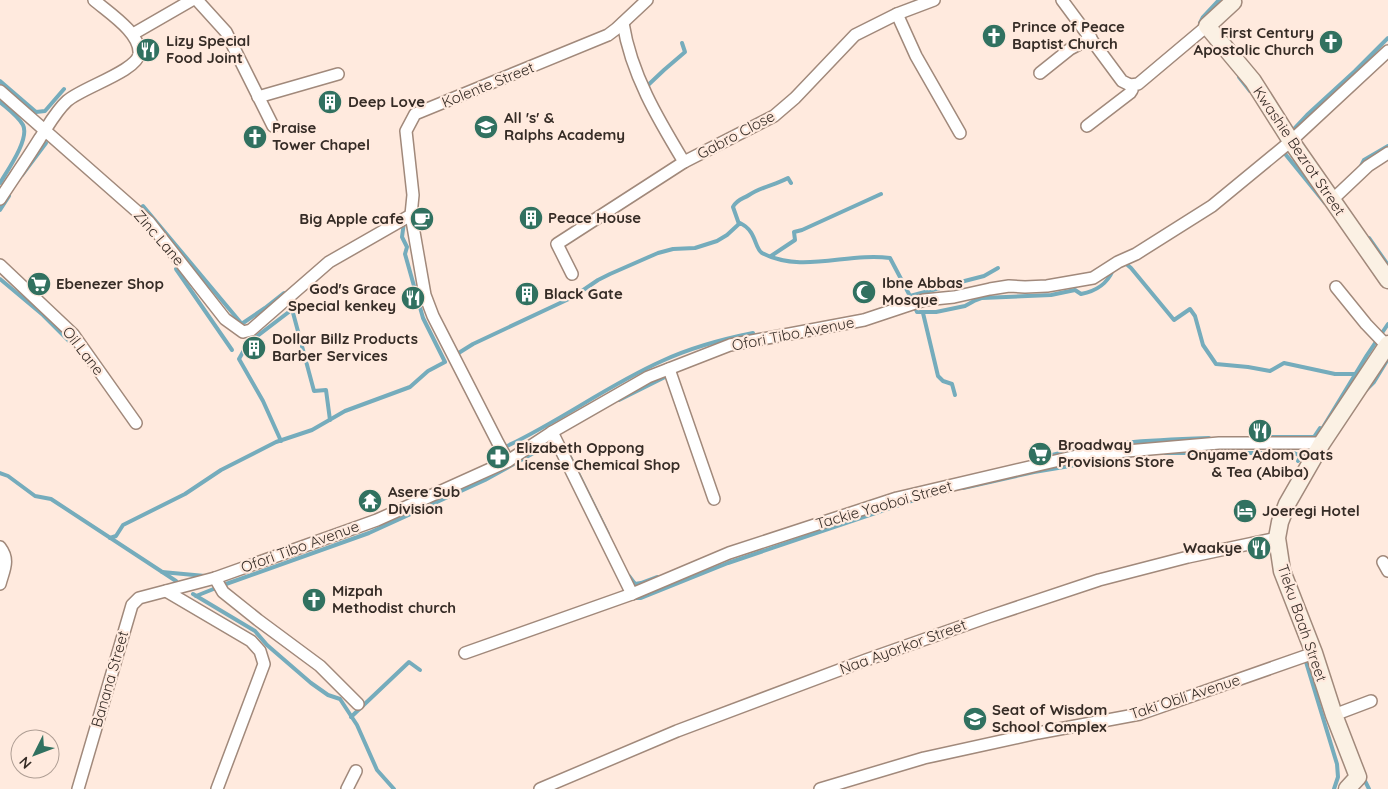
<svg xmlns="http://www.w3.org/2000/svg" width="1388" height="789" font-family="Quicksand,sans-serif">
<rect width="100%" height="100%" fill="#ffeade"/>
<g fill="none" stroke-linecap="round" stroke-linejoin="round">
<g stroke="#75acbc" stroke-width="4">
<path d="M1200,23L1203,17L1219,0"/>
<path d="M1239,77L1250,91"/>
<path d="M0,81L36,112L45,111L64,89"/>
<path d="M646,87L664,70L685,52L682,43"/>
<path d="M0,102C8,109 18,116 23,125C30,139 7,171 0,183"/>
<path d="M1292,131L1307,115L1355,71L1388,38"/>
<path d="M1284,150L1286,155L1325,203"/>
<path d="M1361,166L1364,160L1388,146"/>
<path d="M22,175L46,143"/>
<path d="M143,206L241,323H243L265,308L284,293"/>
<path d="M0,210L9,196"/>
<path d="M739,224L733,207C737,199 743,199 749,195C761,187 775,185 788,178L791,183"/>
<path d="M1369,238L1388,265"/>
<path d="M771,256L795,240L794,232L802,230L881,194"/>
<path d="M1124,262L1131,268L1174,320L1190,309L1195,316L1203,345L1216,364L1248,367L1270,371L1284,363L1335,374H1355"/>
<path d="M176,269L232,350"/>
<path d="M0,279L43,315L72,344"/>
<path d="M949,285L984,276L998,268"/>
<path d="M910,296L940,288"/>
<path d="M292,309L314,391L326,390L330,420"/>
<path d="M923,313L938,376L943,381L952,384L955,395"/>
<path d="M457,354L473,344L573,297L598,280L610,274L658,253L673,249L695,248L717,241L727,235L740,223C757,231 754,248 762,253C802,274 848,252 890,258L910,296L917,312H936L965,306L974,301L982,298L1051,295L1075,290L1081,294C1097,291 1107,284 1113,270"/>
<path d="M1365,391L1374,382L1388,359"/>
<path d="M619,400L669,375"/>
<path d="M1266,437H1314"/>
<path d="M1314,437L1320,428L1322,429L1367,355L1388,324"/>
<path d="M281,441L263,401L239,359L248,343L298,305"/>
<path d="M502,445L505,447C559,422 608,385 662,361C690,348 723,339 753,333"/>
<path d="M1165,453H1294L1301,456"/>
<path d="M569,455L608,534"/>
<path d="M1044,457C1098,442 1154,440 1209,438"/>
<path d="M1298,461L1308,445"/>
<path d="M0,473L8,476L35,496L51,499L176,581"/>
<path d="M963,488L1034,472L1130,456"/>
<path d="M110,538L116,536L123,525L185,494L221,470L276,442L312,430L345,411L410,387L428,371L445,362L423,318L405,254L407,247L402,237L404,222"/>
<path d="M162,572L205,576"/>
<path d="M629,576L635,584L641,583L657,577"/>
<path d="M193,594L255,631L267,645L311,683L328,695L340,699L357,725L377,770L394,789"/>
<path d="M196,596L226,584L369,533L485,480L548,445H551L556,449"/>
<path d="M634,598H641L728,563L920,498"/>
<path d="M1306,662L1337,764L1338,777L1334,789"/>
<path d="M351,717L409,662L420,670"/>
<path d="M1363,777L1369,789"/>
</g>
<g stroke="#a1897b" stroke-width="14">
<g id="street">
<path d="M197,0L226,32L273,126"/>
<path d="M1062,0L1122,81L1130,85L1138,84L1207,26"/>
<path d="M897,14L916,56L960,133"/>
<path d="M623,23C631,74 658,119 684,162"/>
<path d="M133,34L192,0"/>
<path d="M1040,73L1070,49L1091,38"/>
<path d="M0,91L149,222L225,319L243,332L251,330L329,262L411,215"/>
<path d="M258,97L338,74"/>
<path d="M1087,126L1130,93L1132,90L1130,85"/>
<path d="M0,199C13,179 27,159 40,138C48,126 56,111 67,101C81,88 137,71 139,54C141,33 109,13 94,0"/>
<path d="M1331,201L1368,166L1388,153"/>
<path d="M0,265L73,334L136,423"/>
<path d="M572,274L557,244L684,162L774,116L795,98L855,35L897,14L934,0"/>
<path d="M1336,287L1366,324L1387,346"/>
<path d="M669,369L714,499"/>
<path d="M552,432L632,594"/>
<path d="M508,461L498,443L433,316L425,295L411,215L413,195L406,131L415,114L608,35L616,29L647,0"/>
<path d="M0,547C10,560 4,569 0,584"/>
<path d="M1383,562L1388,571"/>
<path d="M215,578L223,592L258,620L320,666L358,704"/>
<path d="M166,591L251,641L260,651L264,664L217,789"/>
<path d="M465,653L632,594L729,553L897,498L1081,455L1219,443H1322"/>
<path d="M1334,715L1371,701"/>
<path d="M78,789L132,605L139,598L215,578L377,520L508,461L552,432L648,377L730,345L864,320L924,300L954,297L990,289L1009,286L1025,287L1047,286L1093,278L1118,262L1136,254L1212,206L1291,141L1388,51"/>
<path d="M347,789L356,771"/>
<path d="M540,789L677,731L866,660L988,617L1099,580L1188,557L1277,538"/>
<path d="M820,789L924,758L1038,733L1140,714L1314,653"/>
</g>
</g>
<g stroke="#a1897b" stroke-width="19">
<g id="secondary">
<path d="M1232,0L1233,2L1207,26L1253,81L1291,141L1388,280"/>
<path d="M1347,789L1358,777L1334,715L1314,653L1282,571L1277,538L1280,522L1287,504L1322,443L1388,344"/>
</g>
</g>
<use href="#street" stroke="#fff" stroke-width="11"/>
<use href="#secondary" stroke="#fbf1e4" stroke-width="16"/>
</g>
<defs>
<g id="church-disc" transform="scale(1.25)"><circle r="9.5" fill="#317160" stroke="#ffeade"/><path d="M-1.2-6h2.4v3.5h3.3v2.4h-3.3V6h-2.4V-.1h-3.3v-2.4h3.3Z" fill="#fff"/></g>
<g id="restaurant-disc" transform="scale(1.25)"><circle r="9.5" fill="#317160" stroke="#ffeade"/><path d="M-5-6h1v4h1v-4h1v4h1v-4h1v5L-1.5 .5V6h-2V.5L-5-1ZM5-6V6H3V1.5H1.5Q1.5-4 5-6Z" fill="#fff"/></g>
<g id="building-disc" transform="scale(1.25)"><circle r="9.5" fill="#317160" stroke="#ffeade"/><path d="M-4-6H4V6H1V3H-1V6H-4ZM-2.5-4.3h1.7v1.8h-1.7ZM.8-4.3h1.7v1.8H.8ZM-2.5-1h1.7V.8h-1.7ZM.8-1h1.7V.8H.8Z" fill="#fff"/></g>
<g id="school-disc" transform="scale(1.25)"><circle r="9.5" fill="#317160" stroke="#ffeade"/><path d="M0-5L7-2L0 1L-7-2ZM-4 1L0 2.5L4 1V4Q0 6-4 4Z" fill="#fff"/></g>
<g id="cafe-disc" transform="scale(1.25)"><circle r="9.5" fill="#317160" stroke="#ffeade"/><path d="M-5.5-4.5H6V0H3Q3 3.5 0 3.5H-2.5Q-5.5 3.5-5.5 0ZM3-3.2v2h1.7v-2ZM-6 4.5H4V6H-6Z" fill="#fff"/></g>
<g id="supermarket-disc" transform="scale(1.25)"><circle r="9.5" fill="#317160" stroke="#ffeade"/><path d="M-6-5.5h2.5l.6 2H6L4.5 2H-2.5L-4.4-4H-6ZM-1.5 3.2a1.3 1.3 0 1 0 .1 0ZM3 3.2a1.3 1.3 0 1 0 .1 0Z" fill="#fff"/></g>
<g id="mosque-disc" transform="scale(1.25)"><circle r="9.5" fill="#317160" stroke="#ffeade"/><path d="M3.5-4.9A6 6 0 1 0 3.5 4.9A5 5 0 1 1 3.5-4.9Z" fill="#fff"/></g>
<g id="pharmacy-disc" transform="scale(1.25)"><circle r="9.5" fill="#317160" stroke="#ffeade"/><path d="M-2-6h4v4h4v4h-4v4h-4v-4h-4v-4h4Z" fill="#fff"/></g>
<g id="temple-disc" transform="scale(1.25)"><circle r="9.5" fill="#317160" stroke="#ffeade"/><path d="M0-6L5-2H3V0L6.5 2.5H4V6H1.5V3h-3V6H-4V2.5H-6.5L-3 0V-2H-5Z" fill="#fff"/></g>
<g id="hotel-disc" transform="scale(1.25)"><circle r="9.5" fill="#317160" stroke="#ffeade"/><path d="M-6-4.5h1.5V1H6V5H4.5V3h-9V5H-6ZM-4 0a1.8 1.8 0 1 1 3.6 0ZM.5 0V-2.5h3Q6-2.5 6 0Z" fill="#fff"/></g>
</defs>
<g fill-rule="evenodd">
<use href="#church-disc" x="994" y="36"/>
<use href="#church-disc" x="1331" y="42"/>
<use href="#restaurant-disc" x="148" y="50"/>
<use href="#building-disc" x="330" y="102"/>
<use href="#school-disc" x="486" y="127"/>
<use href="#church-disc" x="255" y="137"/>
<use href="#building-disc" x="531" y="218"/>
<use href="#cafe-disc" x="422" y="219"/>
<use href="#supermarket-disc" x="39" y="284"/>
<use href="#mosque-disc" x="864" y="292"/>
<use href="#building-disc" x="527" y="294"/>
<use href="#restaurant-disc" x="413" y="298"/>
<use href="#building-disc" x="254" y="348"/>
<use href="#restaurant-disc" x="1260" y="431"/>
<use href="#supermarket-disc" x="1040" y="454"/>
<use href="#pharmacy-disc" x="498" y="457"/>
<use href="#temple-disc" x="370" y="501"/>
<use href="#hotel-disc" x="1245" y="511"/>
<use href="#restaurant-disc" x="1259" y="548"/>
<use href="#church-disc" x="314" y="600"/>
<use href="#school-disc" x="975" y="719"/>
</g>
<g text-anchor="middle" stroke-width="4.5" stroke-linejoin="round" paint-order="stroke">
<g font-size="15" font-weight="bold" fill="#362c26" stroke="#ffeade" text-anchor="start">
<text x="1012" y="32">Prince of Peace<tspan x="1012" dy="17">Baptist Church</tspan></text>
<text x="1314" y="38" text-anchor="end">First Century<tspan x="1314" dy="17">Apostolic Church</tspan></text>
<text x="166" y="46">Lizy Special<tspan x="166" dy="17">Food Joint</tspan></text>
<text x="348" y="107">Deep Love</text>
<text x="504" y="123">All 's' &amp;<tspan x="504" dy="17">Ralphs Academy</tspan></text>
<text x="272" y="133">Praise<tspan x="272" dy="17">Tower Chapel</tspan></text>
<text x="548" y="223">Peace House</text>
<text x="404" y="224" text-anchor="end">Big Apple cafe</text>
<text x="882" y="288">Ibne Abbas<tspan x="882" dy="17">Mosque</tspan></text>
<text x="56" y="289">Ebenezer Shop</text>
<text x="396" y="294" text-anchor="end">God's Grace<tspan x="396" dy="17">Special kenkey</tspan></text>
<text x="544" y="299">Black Gate</text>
<text x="272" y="344">Dollar Billz Products<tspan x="272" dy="17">Barber Services</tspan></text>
<text x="1058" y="450">Broadway<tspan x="1058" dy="17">Provisions Store</tspan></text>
<text x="516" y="453">Elizabeth Oppong<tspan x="516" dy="17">License Chemical Shop</tspan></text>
<text x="1260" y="460" text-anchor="middle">Onyame Adom Oats<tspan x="1260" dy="17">&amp; Tea (Abiba)</tspan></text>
<text x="388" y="497">Asere Sub<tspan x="388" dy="17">Division</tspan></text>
<text x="1262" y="516">Joeregi Hotel</text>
<text x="1242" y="553" text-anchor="end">Waakye</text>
<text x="332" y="596">Mizpah<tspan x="332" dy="17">Methodist church</tspan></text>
<text x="992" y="715">Seat of Wisdom<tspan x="992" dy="17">School Complex</tspan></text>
</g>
<g font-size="15" fill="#362c26" stroke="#ffeade">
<text transform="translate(488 85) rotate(-22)" y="5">Kolente Street</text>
<text transform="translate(736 135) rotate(-28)" y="5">Gabro Close</text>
<text transform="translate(1299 151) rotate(56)" y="5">Kwashie Bezrot Street</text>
<text transform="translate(159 238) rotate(49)" y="5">Zinc Lane</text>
<text transform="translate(793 334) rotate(-11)" y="5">Ofori Tibo Avenue</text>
<text transform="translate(83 351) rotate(52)" y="5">Oil Lane</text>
<text transform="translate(884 505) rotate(-16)" y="5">Tackie Yaoboi Street</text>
<text transform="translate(300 547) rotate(-20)" y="5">Ofori Tibo Avenue</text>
<text transform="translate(1302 623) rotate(71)" y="5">Tieku Baah Street</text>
<text transform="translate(903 647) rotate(-20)" y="5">Naa Ayorkor Street</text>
<text transform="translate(110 679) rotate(-74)" y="5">Banana Street</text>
<text transform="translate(1185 697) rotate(-18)" y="5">Taki Obli Avenue</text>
</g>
</g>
<g transform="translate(35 754) rotate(228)"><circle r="24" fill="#ffeade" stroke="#af9e94"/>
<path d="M0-4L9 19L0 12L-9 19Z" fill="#317160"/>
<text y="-8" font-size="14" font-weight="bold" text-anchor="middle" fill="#362c26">N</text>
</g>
</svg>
